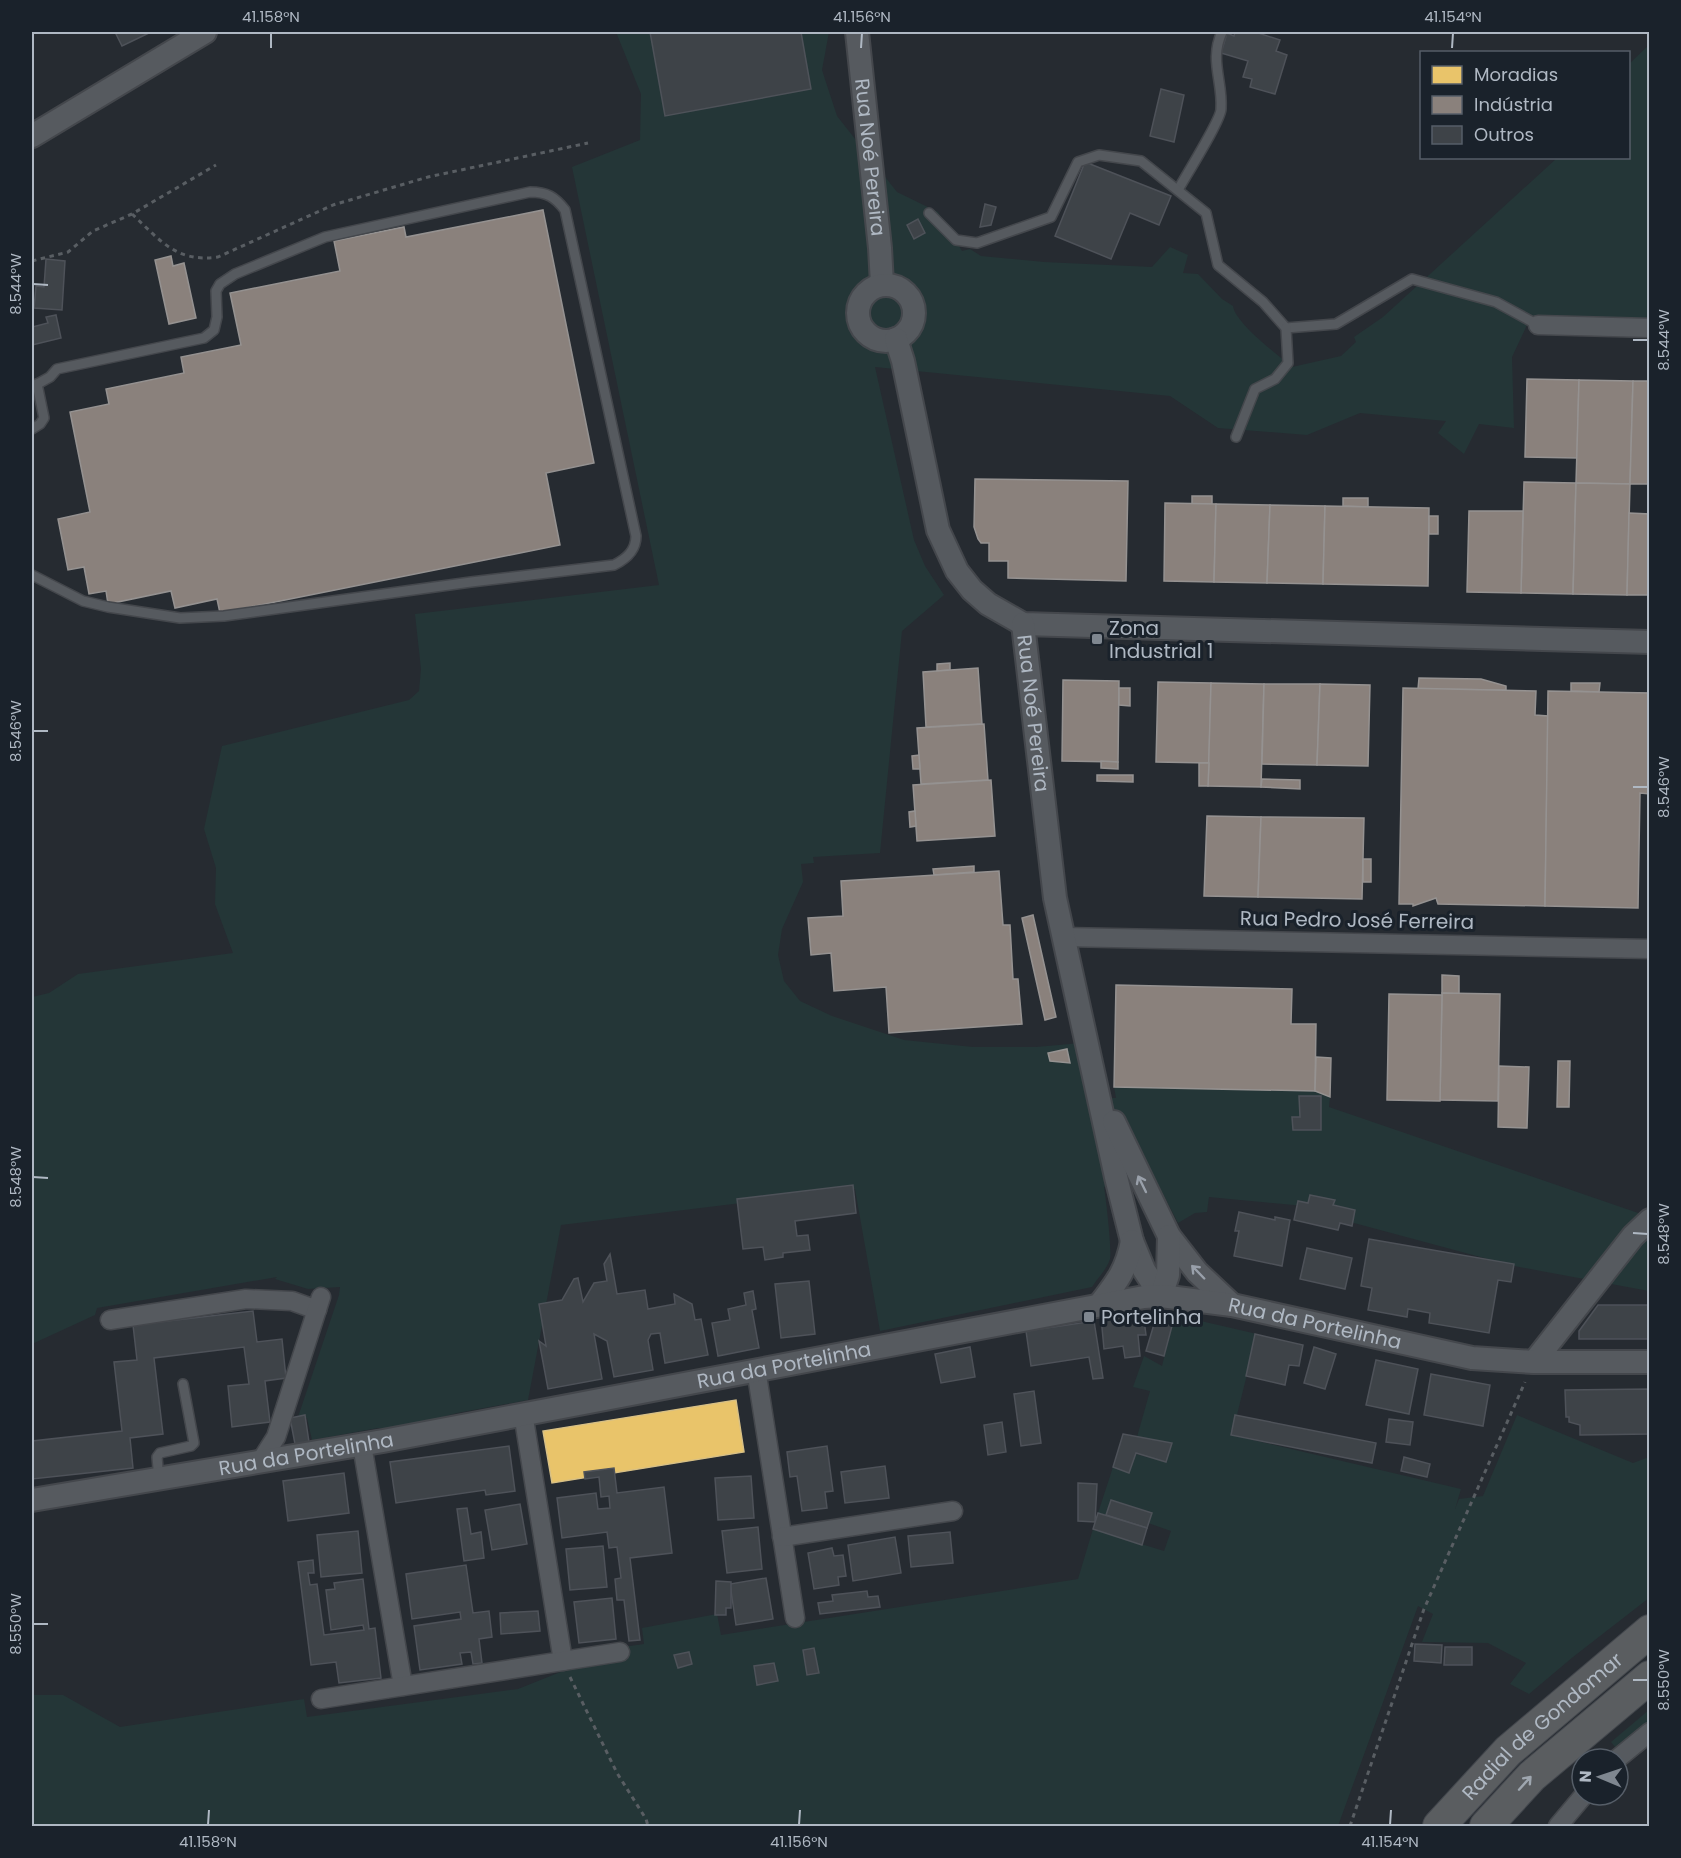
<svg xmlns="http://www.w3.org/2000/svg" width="1681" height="1858" font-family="Poppins,sans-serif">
<rect width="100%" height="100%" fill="#262b31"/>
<g fill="#243637">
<path d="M616,32H829L822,70L837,116L897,192L938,212L962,251L970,249L981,256L1044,262L1152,267L1170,247L1188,255L1183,273L1198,274L1222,299L1233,306C1235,323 1278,355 1292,367L1341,356L1356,342L1354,337L1383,317L1557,158H1628L1629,64L1649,45V319L1532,320L1527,325L1512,357L1514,428L1479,424L1464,454L1438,433L1446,421L1360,413L1307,435L1218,428L1170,396L875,367L914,540L925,566L944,595L902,631L880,853L813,857L814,863L801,864L803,882L782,929L778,955L784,981L800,1001L832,1016L904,1040L973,1047H1036L1081,1043L1091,1098H1116L1114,1087L1315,1091L1330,1097L1329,1107L1644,1215L1649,1213V1291L1514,1266L1328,1216L1304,1206L1209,1197L1207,1212L1195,1213L1178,1223L1162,1192L1104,1187C1106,1199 1112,1250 1110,1259C1106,1271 1098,1277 1092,1287L880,1331L855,1189L561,1225L528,1400L457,1413L395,1430L378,1428L312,1440L307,1418L298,1417L339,1295L340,1287L308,1289L275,1279L277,1277L97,1308L95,1315L32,1344V997L49,993L78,974L233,953L215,904L216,868L204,829L222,746L409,700L419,691L421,669L415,614L659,585L572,167L640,140L641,94Z"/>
<path d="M1175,1315L1257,1334L1232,1435L1461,1489L1455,1509L1459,1499L1483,1496L1517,1415L1633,1463L1649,1457V1598L1573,1657L1529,1694L1510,1684L1526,1663L1488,1643L1422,1642L1433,1614L1418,1606L1338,1826H32V1695H63L120,1727L304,1699L307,1717L518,1689L623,1647L644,1644L642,1628L717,1614L721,1635L1078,1579L1093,1529L1164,1551L1171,1531L1148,1523L1151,1512L1111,1500L1106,1515L1098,1513L1113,1467L1129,1472L1135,1454L1166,1462L1172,1443L1137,1437L1150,1391L1133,1387L1144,1356L1162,1366Z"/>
<path d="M1649,1710V1722L1616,1748L1611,1742Z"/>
</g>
<path fill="#e9c46a" stroke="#d8c085" stroke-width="1.5" d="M736,1400L744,1452L552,1483L543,1431Z"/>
<g fill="#8a817c" stroke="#959291" stroke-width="1.5">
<path d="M543,210L594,463L546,473L560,545L220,613L217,599L175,608L171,591L108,604L106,591L89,594L84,567L68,570L58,519L90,512L70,412L109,404L106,389L184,373L181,357L241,345L230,293L340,271L334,241L404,227L406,237Z"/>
<path d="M171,256L173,266L184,263L196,318L169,324L155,260Z"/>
<path d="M1527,379L1579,380L1577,458L1525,457Z"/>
<path d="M1579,380L1633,381L1630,484L1576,483Z"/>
<path d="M1633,381H1650V484H1630Z"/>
<path d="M975,479L1128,481L1126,581L1008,578V561H989V543H981L978,539L974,527Z"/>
<path d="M1524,482L1576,483L1573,594L1521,593Z"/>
<path d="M1576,483L1630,484L1627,595L1573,594Z"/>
<rect x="1192" y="496" width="20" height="8"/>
<path d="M1343,498H1368V507L1343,506Z"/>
<path d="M1165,503L1216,504L1214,582L1164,581Z"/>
<path d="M1216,504L1270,505L1267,583L1214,582Z"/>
<path d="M1270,505L1325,506L1323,584L1267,583Z"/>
<path d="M1325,506L1429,508L1428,586L1323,584Z"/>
<path d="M1469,511H1523L1521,593L1467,592Z"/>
<path d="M1629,513L1650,514V595H1627Z"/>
<rect x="1429" y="516" width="9" height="18"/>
<path d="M950,663V670L937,671V664Z"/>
<path d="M978,668L982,724L926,727L923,672Z"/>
<path d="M1419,678L1481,679L1506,686V690L1418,689Z"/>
<path d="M1063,680L1119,681L1118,762L1062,761Z"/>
<path d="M1158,682L1211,683L1209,763L1156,762Z"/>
<path d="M1211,683L1264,684L1261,787L1208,786Z"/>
<path d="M1571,683H1600L1599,692L1571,691Z"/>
<path d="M1264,684H1320L1317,765L1262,764Z"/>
<path d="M1320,684L1370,685L1368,766L1317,765Z"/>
<path d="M1119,688H1130V706L1119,705Z"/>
<path d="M1403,688L1536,691L1535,715L1548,716L1545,906L1438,904L1436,898L1413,906V904H1399Z"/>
<path d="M1548,691L1650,693V794L1640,793L1638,908L1545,906Z"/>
<path d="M984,724L988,780L921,784L917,728Z"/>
<path d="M919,755L920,769H913L912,756Z"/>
<path d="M1101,761L1118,762V769L1101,768Z"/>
<path d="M1199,763H1209L1208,786H1199Z"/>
<path d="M1097,775H1133V782L1097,781Z"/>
<path d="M1262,779L1300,780V789L1261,787Z"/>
<path d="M991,780L995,836L917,841L913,785Z"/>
<path d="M915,811L916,826L910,827L909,812Z"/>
<path d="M1207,816L1261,817L1258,897L1204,896Z"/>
<path d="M1261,817L1364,818L1362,899L1258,897Z"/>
<rect x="1363" y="859" width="8" height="23"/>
<path d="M974,866V872L934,875L933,869Z"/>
<path d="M999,871L1003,925H1010L1013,979H1018L1022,1024L889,1033L886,987L834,991L831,953L811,955L808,918L843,916L841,881Z"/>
<path d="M1033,915L1056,1017L1045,1020L1022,918Z"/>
<path d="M1442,975L1459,976V994L1442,993Z"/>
<path d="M1116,985L1292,989L1291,1024H1316L1315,1091L1114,1087Z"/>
<path d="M1442,993L1500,994L1498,1101L1440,1100Z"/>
<path d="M1389,994L1442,995L1440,1101L1387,1100Z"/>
<path d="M1067,1049L1070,1063L1050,1061L1048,1053Z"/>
<path d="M1316,1057L1331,1058L1330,1097L1315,1091Z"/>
<path d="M1558,1061H1570L1569,1107H1557Z"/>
<path d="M1499,1066L1529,1067L1527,1128L1498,1127Z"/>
</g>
<g fill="#3e4348" stroke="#4e5259" stroke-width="1.5">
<path d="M115,32H151L122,46Z"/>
<path d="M650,32H801L811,89L665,116Z"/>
<path d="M1235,32H1258V33L1280,40L1276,51L1287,55L1275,94L1250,87L1252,79L1243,77L1248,61L1221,53L1227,33L1234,36Z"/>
<path d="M1161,89L1184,95L1174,142L1150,136Z"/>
<path d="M1085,162L1171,196L1159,225L1130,213L1111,259L1055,236Z"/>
<path d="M985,204L996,207L991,225L980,227Z"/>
<path d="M918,219L925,233L914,239L907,225Z"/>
<path d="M46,259L65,261L62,310L34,308L36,286L44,287Z"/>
<path d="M56,315L61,338L32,345V327L48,323L46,317Z"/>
<path d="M1299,1096H1321V1130H1293L1292,1117H1300Z"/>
<path d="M853,1185L856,1213L795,1221L797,1236L808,1235L810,1250L783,1253V1257L765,1260L763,1247L743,1249L737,1199Z"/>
<path d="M1310,1195L1335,1200L1333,1205L1355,1210L1352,1226L1340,1223L1338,1230L1294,1220L1298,1201L1308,1203Z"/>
<path d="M1239,1212L1275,1220V1217L1290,1220L1282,1266L1234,1256L1239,1231H1235Z"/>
<path d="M1369,1239L1514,1264L1511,1282L1498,1280L1489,1333L1429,1323L1430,1313L1408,1309L1407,1317L1368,1310L1372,1288L1361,1286Z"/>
<path d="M1307,1248L1352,1258L1345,1289L1300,1279Z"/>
<path d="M610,1254L617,1294L645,1290L648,1309L675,1304L674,1294L692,1304L695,1320L701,1319L708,1355L665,1363L660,1333L651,1334L648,1340L653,1370L614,1377L607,1341L594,1334L602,1379L548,1389L539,1341L546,1346L539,1304L562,1300L574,1279L578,1278L583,1302L594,1283L607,1281L604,1264Z"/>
<path d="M809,1281L815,1334L781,1338L775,1284Z"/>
<path d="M753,1291L756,1309L752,1310L759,1348L718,1356L712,1323L730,1320L728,1309L746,1305L744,1293Z"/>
<path d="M1598,1305H1650V1339H1579V1331Z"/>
<path d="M253,1311L257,1342L282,1339L286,1378L265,1381L270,1422L232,1427L228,1386L249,1384L244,1347L154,1358L163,1434L130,1438L133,1468L32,1479V1441L122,1431L114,1362L137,1360L133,1325Z"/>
<path d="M1143,1312L1146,1335H1138L1140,1356L1125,1358L1123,1346L1104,1349L1101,1317Z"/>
<path d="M1094,1321L1103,1378L1093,1379L1089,1357L1031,1366L1026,1331Z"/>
<path d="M1155,1321L1172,1326L1164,1356L1146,1351Z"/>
<path d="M1255,1334L1303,1345L1299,1366L1289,1365L1285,1385L1246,1376Z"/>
<path d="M970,1347L975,1377L941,1383L935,1354Z"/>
<path d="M1314,1347L1336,1354L1325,1389L1304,1383Z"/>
<path d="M1376,1360L1418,1369L1409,1414L1366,1405Z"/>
<path d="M1431,1374L1490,1385L1483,1426L1424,1415Z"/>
<path d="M1650,1389V1434L1580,1435V1425L1569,1422V1417H1566L1565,1390Z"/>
<path d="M1034,1391L1041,1443L1021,1446L1014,1394Z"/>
<path d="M305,1415L309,1442L295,1444L290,1418Z"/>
<path d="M1235,1415L1376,1443L1372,1463L1231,1435Z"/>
<path d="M1389,1419L1413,1422L1410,1445L1386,1442Z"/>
<path d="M1002,1422L1006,1452L988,1455L984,1425Z"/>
<path d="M1123,1434L1172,1443L1166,1462L1136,1453L1129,1473L1113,1467Z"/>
<path d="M509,1446L515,1491L486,1495L485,1490L396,1503L390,1462Z"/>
<path d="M827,1446L833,1491L825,1492L827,1508L802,1511L797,1476L790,1477L787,1452Z"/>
<path d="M1404,1457L1430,1464L1427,1477L1401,1471Z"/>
<path d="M885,1466L889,1498L845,1503L841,1472Z"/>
<path d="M614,1468L617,1493L664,1487L672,1553L630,1558L640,1640L629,1641L624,1600H617L615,1579L621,1578L617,1547L609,1548L607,1532L562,1538L557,1498L596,1493L598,1509L610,1508L609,1496L601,1497L599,1477L585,1479L584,1472Z"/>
<path d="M344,1473L349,1513L288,1521L283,1481Z"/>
<path d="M751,1476L754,1518L718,1520L715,1478Z"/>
<path d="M1078,1483L1097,1484L1095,1522L1078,1521Z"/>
<path d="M1111,1500L1152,1513L1147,1528L1106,1515Z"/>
<path d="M520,1504L527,1544L492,1550L485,1510Z"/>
<path d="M467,1508L471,1534L481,1532L484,1558L464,1561L457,1509Z"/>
<path d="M1098,1513L1147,1528L1142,1545L1093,1529Z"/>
<path d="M758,1527L762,1569L727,1573L722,1531Z"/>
<path d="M358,1531L362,1573L321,1577L317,1535Z"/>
<path d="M950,1532L953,1563L911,1567L908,1536Z"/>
<path d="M895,1537L901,1573L853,1581L848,1545Z"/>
<path d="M603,1546L607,1587L570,1590L566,1549Z"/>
<path d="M832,1548L834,1556L843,1555L846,1576L838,1577L839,1585L814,1589L808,1553Z"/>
<path d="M313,1560L314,1573H308L310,1585L317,1584L324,1635L364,1630L363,1625L331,1630L326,1590L335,1589L334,1583L363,1579L369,1629L375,1628L381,1678L339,1683L336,1662L311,1665L298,1562Z"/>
<path d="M466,1565L473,1613L489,1611L492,1637L479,1639L482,1663L473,1664L471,1652L460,1653L462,1664L420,1670L414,1626L461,1619L460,1612L412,1619L406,1574Z"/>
<path d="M766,1578L773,1619L736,1625L730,1584Z"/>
<path d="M716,1581L731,1582V1608H726V1615H715Z"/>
<path d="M867,1591L868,1597L878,1596L880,1607L820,1614L818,1603L833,1601L832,1595Z"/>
<path d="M612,1598L616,1639L579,1643L574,1602Z"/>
<path d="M538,1611L540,1631L501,1634L500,1613Z"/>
<path d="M1415,1644L1442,1645L1441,1663L1414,1661Z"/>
<path d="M1445,1647H1472V1665H1444Z"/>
<path d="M814,1648L819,1673L807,1675L803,1650Z"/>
<path d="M689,1652L692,1664L678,1668L674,1655Z"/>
<path d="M774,1663L778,1681L757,1685L754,1666Z"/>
</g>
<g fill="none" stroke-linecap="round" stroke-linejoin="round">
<g stroke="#44474c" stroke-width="12">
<g id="service">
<path d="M1178,190C1185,177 1221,120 1221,109C1223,81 1209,60 1222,32"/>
<path d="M929,213L956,240L977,243L1051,217L1078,162L1099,155L1141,161L1206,213L1218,265L1263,302L1286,328L1336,324L1412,279L1496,302L1538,325"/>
<path d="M32,387L50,377L57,369L204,338L214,330L217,317L216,291L220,284L235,274L325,237L530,192C547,192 555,197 565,210L636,536C636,551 626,559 614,565L471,582L224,616L180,618L108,607L83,601L32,575"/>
<path d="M32,429L40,424L44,418L37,384"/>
<path d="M1236,437L1255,389L1275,379L1288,363L1286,328"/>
<path d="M159,1479L157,1457L160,1453L191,1446L194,1443L183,1384"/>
</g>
</g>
<g stroke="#44474c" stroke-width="21">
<g id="minor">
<path d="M1538,325L1650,328"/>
<path d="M1064,937L1650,949"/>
<path d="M110,1320L246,1299L292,1301L317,1310"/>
<path d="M756,1369L795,1618"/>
<path d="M523,1413L563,1661"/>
<path d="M362,1445L403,1686"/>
<path d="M260,1462L276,1437L321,1297"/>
<path d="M782,1537L953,1511"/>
<path d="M321,1699L620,1652"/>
<path d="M1617,1759L1650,1732"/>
<path d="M1558,1826L1584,1795"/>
</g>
</g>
<g stroke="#44474c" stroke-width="26">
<g id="tertiary">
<path id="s1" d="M857,32L880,248L882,284"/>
<path d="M32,136L205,32"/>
<circle cx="886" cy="313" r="28"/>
<path d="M896,339L903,361L938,530L957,571L972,590L988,604L1023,624L1650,642"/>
<path id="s2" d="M1023,624L1055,898L1116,1177L1132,1241L1144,1270L1161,1296"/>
<path d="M1114,1122L1169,1236L1197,1272L1232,1305"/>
<path d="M1161,1296L1168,1275L1169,1236"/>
<path d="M1100,1304C1117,1282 1127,1269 1132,1241"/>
<path d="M1534,1362L1633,1236L1650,1220"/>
<path id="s3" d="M32,1500L383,1441L1144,1297L1161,1296L1232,1305L1472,1358L1534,1362H1650"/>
</g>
</g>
<g stroke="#43474d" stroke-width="34">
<g id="motorway">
<path id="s4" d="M1439,1826L1508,1751L1650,1631"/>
<path d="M1486,1826L1532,1776L1650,1677"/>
</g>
</g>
<g stroke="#595e63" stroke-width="3" stroke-dasharray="4.5 4.5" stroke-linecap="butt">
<path d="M132,214C160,240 176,263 218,257L333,205L428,177L588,143"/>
<path d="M32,261L68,252L93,231L132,214L216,165"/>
<path d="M570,1677L617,1773L646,1819L648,1826"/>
<path d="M1350,1826L1424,1609L1525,1382"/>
</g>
<use href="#service" stroke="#565a5f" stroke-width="9"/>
<use href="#minor" stroke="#565a5f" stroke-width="18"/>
<use href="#tertiary" stroke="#565a5f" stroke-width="22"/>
<use href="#motorway" stroke="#5a5d60" stroke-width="32"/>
</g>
<defs><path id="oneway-shaft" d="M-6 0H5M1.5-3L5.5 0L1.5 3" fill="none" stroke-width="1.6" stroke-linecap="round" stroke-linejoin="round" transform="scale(1.5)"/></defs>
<g stroke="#99a0aa">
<use href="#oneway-shaft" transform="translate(1142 1184) rotate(-116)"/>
<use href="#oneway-shaft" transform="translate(1198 1272) rotate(-134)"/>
</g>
<use stroke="#9ea6af" href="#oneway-shaft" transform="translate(1525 1783) rotate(-48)"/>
<path fill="none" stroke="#afb8c3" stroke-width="2" d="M271,48V33M861,48L862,33M1452,48L1453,33M33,284L48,285M1633,340H1648M33,731H48M1633,787H1648M33,1177L48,1178M1633,1233L1648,1234M33,1624H48M1633,1680H1648M208,1825L209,1810M799,1825L800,1810M1390,1825L1391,1810"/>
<g fill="#7f8790" stroke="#1a222b" stroke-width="2">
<rect x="1091" y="633" width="12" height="12" rx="3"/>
<rect x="1083" y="1311" width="12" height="12" rx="3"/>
</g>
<g text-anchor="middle" stroke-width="6" stroke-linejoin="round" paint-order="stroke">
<g font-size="20" fill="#afb8c3" stroke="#1a222b">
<text dy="7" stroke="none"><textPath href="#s1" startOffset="126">Rua Noé Pereira</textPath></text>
<text dy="7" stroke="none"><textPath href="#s2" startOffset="90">Rua Noé Pereira</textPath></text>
<text transform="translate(1357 920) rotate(1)" y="7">Rua Pedro José Ferreira</text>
<text dy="7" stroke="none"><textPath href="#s3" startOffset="1304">Rua da Portelinha</textPath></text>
<text dy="7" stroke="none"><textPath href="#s3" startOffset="764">Rua da Portelinha</textPath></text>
<text dy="7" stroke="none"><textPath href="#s3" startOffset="278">Rua da Portelinha</textPath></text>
<text dy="7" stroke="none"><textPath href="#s4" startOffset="144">Radial de Gondomar</textPath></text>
</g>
<g font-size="20" fill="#afb8c3" stroke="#1a222b" text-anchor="start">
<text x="1109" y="635">Zona<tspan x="1109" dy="23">Industrial 1</tspan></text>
<text x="1101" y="1324">Portelinha</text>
</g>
</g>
<rect width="1681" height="1858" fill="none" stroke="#1a222b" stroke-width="66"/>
<rect x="1420" y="51" width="210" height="108" fill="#1a222b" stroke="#565e68" stroke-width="1.5"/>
<rect x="1432" y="66" width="30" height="18" fill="#e9c46a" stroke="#565e68" stroke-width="1.5"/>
<text x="1474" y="81" font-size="18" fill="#afb8c3">Moradias</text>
<rect x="1432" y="96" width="30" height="18" fill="#8a817c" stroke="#565e68" stroke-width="1.5"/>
<text x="1474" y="111" font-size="18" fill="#afb8c3">Indústria</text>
<rect x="1432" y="126" width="30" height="18" fill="#3e4348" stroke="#565e68" stroke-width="1.5"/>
<text x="1474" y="141" font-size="18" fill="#afb8c3">Outros</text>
<g transform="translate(1600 1777) rotate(272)"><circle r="28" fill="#1a222b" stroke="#565e68" stroke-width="1.5"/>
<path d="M0-4.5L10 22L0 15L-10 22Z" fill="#7f8790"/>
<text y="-9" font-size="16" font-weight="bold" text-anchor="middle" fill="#afb8c3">N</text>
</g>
<rect x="33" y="33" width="1615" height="1792" fill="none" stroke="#afb8c3" stroke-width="2"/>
<g font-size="15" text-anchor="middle" fill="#afb8c3">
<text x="271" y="22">41.158°N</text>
<text x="862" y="22">41.156°N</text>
<text x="1453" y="22">41.154°N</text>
<text transform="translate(16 284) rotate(-90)" y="5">8.544°W</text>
<text transform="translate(1664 340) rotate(-90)" y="5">8.544°W</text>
<text transform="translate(16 731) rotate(-90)" y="5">8.546°W</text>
<text transform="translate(1664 787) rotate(-90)" y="5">8.546°W</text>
<text transform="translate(16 1177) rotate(-90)" y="5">8.548°W</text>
<text transform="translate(1664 1234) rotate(-90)" y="5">8.548°W</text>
<text transform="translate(16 1624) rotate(-90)" y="5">8.550°W</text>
<text transform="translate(1664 1680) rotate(-90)" y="5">8.550°W</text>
<text x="208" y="1847">41.158°N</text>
<text x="799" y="1847">41.156°N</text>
<text x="1390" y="1847">41.154°N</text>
</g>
</svg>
